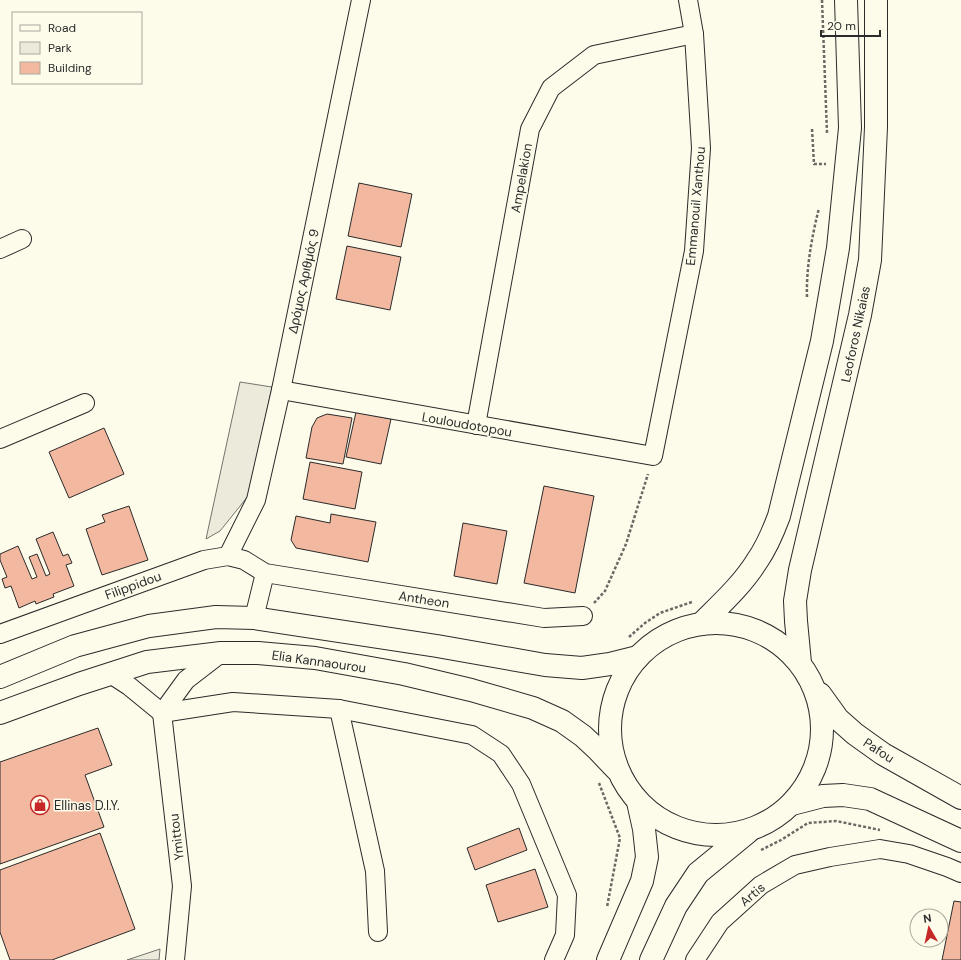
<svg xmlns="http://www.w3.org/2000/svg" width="961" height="960" font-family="'DM Sans',sans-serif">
<rect width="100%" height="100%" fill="#fdfbea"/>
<path fill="#ecebdb" stroke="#74746e" d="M240,382L272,387L249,495L220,531L206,539Z"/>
<path fill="#eceadb" stroke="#74746e" d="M160,949L159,960H127Z"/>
<g fill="#f2b8a0" stroke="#2b2b2b">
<path d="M359,183L412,194L401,247L348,236Z"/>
<path d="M347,246L401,257L390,310L336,299Z"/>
<path d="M356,412L391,419L381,464L346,457Z"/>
<path d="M327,414L352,418L343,464L306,458L312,427L317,418Z"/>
<path d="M104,428L124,474L69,498L49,452Z"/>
<path d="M310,462L362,472L355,509L303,499Z"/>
<path d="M544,486L594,496L575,593L524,583Z"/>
<path d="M129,506L148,560L102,575L86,529L105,522L102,515Z"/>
<path d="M331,514L376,522L368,562L296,548L291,540L296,516L330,523Z"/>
<path d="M463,523L507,531L497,584L454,576Z"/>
<path d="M53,532L63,556L68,554L72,563L66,565L74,586L53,594L54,597L36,604L35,601L19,608L11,586L5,588L2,579L7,577L0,560V554L18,546L32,579L37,577L29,557L37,554L46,576L50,574L36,539Z"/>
<path d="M98,728L112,765L85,775L104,827L0,864V762Z"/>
<path d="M519,828L527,850L475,870L467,848Z"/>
<path d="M100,833L135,929L52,960H10L0,932V870Z"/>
<path d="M535,869L548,907L498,922L486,885Z"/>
<path d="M954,901L961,902V960H942Z"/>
</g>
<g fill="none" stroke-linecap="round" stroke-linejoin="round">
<g stroke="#2b2b2b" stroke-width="20">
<g id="street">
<path d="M0,249L22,239"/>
<path d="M281,390L653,456L694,251L701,148L694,34L688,0"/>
<path d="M476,425L530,129L551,88L594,55L694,34"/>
<path d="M0,439L85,403"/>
<path d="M228,556L256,500L281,390L361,0"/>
<path d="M254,618L265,573"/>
<path d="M0,634L204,560L228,556L244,560L265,573L544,618L583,616"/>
<path d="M109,673L129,686L162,713"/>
<path d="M339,709L375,871L378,932"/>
<path d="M162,713L233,702L339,709L472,735L501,754L521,784L567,895L565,935L554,960"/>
<path d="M175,960L182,886L162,713L186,680L221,653"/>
<path d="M695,960L720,922L761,885L795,865L830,857L880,849L909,854L947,867L961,873"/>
</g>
</g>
<g stroke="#2b2b2b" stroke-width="24">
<g id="secondary">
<path d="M701,624C721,604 742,585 757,561C767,547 773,532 779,516L822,341L838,248L850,128L846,0"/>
<path d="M800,663L796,621L795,601L800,570L860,315L870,260L876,127V0"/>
</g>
</g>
<g stroke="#2b2b2b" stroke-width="24">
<g id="primary">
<circle cx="716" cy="729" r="106"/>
<path d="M0,677L75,646L149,626L216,617L254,618L437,646L545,665L582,668L610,664L638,657"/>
<path d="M820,694L838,719L855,734L883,754L961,798"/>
<path d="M0,713L79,684L147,662L221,653H258L315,658L404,674L471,690L533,708L562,721L583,736L598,750L616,769"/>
<path d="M792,804L823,796L843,795L870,799L961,841"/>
<path d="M608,960L642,881L647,857L644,829L638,802"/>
<path d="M651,960L676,906L698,873L748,832"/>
</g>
</g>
<g stroke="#6a6964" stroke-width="2.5" stroke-dasharray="3 2" stroke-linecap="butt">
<path d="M822,0L827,133"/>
<path d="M812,129L814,164H826"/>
<path d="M807,297C806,268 812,236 819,208"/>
<path d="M594,603L605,591L626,544L648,474"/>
<path d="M629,637L645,623L660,613L692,602"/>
<path d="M599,783L620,838L607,907"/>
<path d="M761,850L781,840L808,823L836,821L880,830"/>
</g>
<use href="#street" stroke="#fdfbea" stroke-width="18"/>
<use href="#secondary" stroke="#fdfbea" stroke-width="22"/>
<use href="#primary" stroke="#fdfbea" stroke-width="22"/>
</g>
<defs>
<g id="shop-ring" transform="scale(1)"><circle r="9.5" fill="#fdfbea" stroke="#c62828" stroke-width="1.5"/><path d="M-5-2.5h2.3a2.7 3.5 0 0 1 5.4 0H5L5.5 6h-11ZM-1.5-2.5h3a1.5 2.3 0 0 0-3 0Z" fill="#c62828"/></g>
</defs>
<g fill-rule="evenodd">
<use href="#shop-ring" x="40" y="805"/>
</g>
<g text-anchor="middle" stroke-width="3" stroke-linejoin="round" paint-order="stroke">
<g font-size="13" fill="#2b2b2b" stroke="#fdfbea">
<text transform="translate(521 178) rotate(-80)" y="5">Ampelakion</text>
<text transform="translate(695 206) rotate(-85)" y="5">Emmanouil Xanthou</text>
<text transform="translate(303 281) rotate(-78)" y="5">Δρόμος Αριθμός 9</text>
<text transform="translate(855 334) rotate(-78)" y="5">Leoforos Nikaias</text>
<text transform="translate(467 424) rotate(10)" y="5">Louloudotopou</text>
<text transform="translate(133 585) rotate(-20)" y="5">Filippidou</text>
<text transform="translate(424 599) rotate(9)" y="5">Antheon</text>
<text transform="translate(319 661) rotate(8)" y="5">Elia Kannaourou</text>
<text transform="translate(879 750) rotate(33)" y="5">Pafou</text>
<text transform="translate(176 837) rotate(-97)" y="5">Ymittou</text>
<text transform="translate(752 894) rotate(-40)" y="5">Artis</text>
</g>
<g font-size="13" fill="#2b2b2b" stroke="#fdfbea" text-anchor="start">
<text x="54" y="810">Ellinas D.I.Y.</text>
</g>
</g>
<rect x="12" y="12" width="130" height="72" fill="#fdfbea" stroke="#a9a89e"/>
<rect x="20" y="25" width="20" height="6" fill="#fdfbea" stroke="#a9a89e"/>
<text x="48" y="32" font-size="12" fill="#2b2b2b">Road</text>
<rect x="20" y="42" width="20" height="12" fill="#ecebdb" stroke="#a9a89e"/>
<text x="48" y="52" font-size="12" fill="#2b2b2b">Park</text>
<rect x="20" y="62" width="20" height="12" fill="#f2b8a0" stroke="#a9a89e"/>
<text x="48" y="72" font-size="12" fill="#2b2b2b">Building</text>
<g transform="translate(929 928) rotate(351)"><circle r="19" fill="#fdfbea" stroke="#a9a89e"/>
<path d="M0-3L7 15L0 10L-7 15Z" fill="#c62828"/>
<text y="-6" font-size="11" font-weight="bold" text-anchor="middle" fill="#2b2b2b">N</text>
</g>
<path d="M821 30v6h59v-6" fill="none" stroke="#2b2b2b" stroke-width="2"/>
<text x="827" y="30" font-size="12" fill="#2b2b2b" stroke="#fdfbea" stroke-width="3" paint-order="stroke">20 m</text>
</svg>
